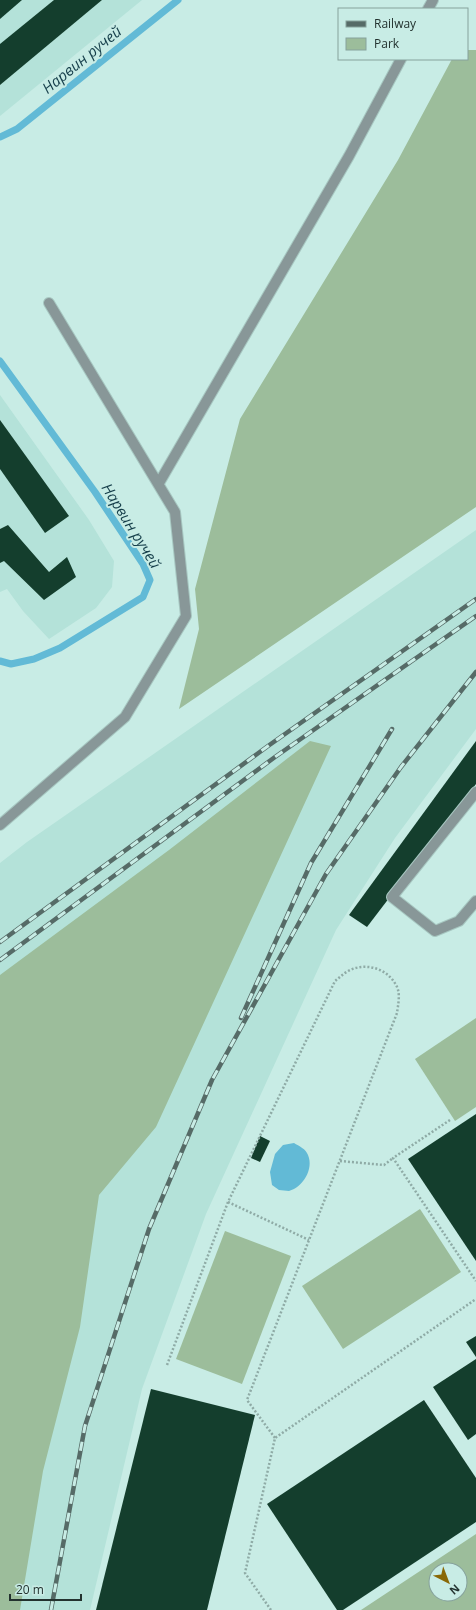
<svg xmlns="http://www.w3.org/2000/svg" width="476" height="1610" font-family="'Open Sans',sans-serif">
<rect width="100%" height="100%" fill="#c8ece5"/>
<g fill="#b4e2d9">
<path d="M0,0H142L0,116Z"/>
<path d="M0,395L89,520L114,561L112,587L96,608L49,639L23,611L7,589L0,592Z"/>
<path d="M476,530V729L395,838L336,930L206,1214L142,1389L90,1610H0V863L27,842Z"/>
</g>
<g fill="#9cbd9b" fill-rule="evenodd">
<path d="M467,50H476V507L179,709L199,629L195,589L240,419L398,160L452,59H467Z"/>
<path d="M310,741L331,746L156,1127L99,1195L80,1327L43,1471L20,1610H0V975L169,850Z"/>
<path d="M476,1018V1107L455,1121L415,1059Z"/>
<path d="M420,1209L461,1272L343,1349L302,1286Z"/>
<path d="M225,1231L291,1256L242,1384L176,1359Z"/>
<path d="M476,1534V1610H361ZM436,1570H460V1594H436Z"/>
</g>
<path fill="#62bad6" d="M294,1143C299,1146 306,1149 308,1155C314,1169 303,1187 289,1191C286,1191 282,1190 279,1190L272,1185L270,1172L275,1154L283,1145Z"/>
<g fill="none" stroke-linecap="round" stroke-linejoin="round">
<g stroke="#62bad6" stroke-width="7">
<path d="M0,137L17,129L178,0"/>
<path d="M0,361L95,492L143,564L150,580L143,597L60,648L34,659L11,664L0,661"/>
</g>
</g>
<g fill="#143e2d">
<path d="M0,0H22L0,19Z"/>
<path d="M54,0H102L0,85V44Z"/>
<path d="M0,420L69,516L45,533L0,469Z"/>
<path d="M8,525L49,572L67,557L76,577L44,600L4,561L0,563V529Z"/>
<path d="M476,741V784L367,927L349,915Z"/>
<path d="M476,1114V1261L408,1159Z"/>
<path d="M260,1136L270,1141L260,1162L251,1158Z"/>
<path d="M476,1336V1357L466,1342Z"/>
<path d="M476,1359V1434L468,1440L433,1387Z"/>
<path d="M151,1389L255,1415L207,1610H96Z"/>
<path d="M424,1400L476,1478V1522L343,1610H337L267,1504Z"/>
</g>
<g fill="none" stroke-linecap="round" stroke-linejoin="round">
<g stroke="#a7c7c1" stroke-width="12">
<g id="service">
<path d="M428,9L433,0"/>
<path d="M159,483L349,156L401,59"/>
<path d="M476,792L392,897L435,931L459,921L476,901"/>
<path d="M0,825L125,717L186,616L175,512L49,303"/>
</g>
</g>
<g stroke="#8faba6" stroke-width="2.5" stroke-dasharray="2 2" stroke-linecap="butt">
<path d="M450,1120L393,1158L476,1281"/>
<path d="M340,1161L384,1165L393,1158"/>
<path d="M228,1202L309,1240"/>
<path d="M167,1365L228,1202L335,981C339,978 343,974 348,971C365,962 387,968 396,985C401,993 398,1005 397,1013L247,1400L275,1438"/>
<path d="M271,1610L245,1573L275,1438L476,1299"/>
</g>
<use href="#service" stroke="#889798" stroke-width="10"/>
<g stroke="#566b67" stroke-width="4.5">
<g id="rail">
<path d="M0,942L268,746L476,599"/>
<path d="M0,960L275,757L476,616"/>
<path d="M241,1018L311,863L392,729"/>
<path d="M51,1610L85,1426L149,1229L212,1080L326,874L401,767L476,672"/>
</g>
</g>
<use href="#rail" stroke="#c8ece5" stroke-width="3" stroke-dasharray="9" stroke-linecap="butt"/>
</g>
<g text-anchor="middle" stroke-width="4" stroke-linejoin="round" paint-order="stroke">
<g font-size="15" font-style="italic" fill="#153e4a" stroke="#c8ece5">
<text transform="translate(82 60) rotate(-39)" y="5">Нарвин ручей</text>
<text transform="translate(131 526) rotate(58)" y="5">Нарвин ручей</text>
</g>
</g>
<rect x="338" y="8" width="130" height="52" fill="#c8ece5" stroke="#86a29c"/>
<rect x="346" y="21" width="20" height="6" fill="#566b67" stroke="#86a29c"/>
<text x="374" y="28" font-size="12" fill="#23322f">Railway</text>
<rect x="346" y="38" width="20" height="12" fill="#9cbd9b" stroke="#86a29c"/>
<text x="374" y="48" font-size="12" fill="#23322f">Park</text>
<g transform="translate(448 1582) rotate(138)"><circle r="19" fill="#c8ece5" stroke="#86a29c"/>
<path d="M0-3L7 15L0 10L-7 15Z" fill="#896806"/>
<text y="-6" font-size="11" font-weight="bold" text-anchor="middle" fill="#23322f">N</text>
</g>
<path d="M10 1594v6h71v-6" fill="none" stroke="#23322f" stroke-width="2"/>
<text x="16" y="1594" font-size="12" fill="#23322f" stroke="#c8ece5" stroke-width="3" paint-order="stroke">20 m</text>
</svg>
